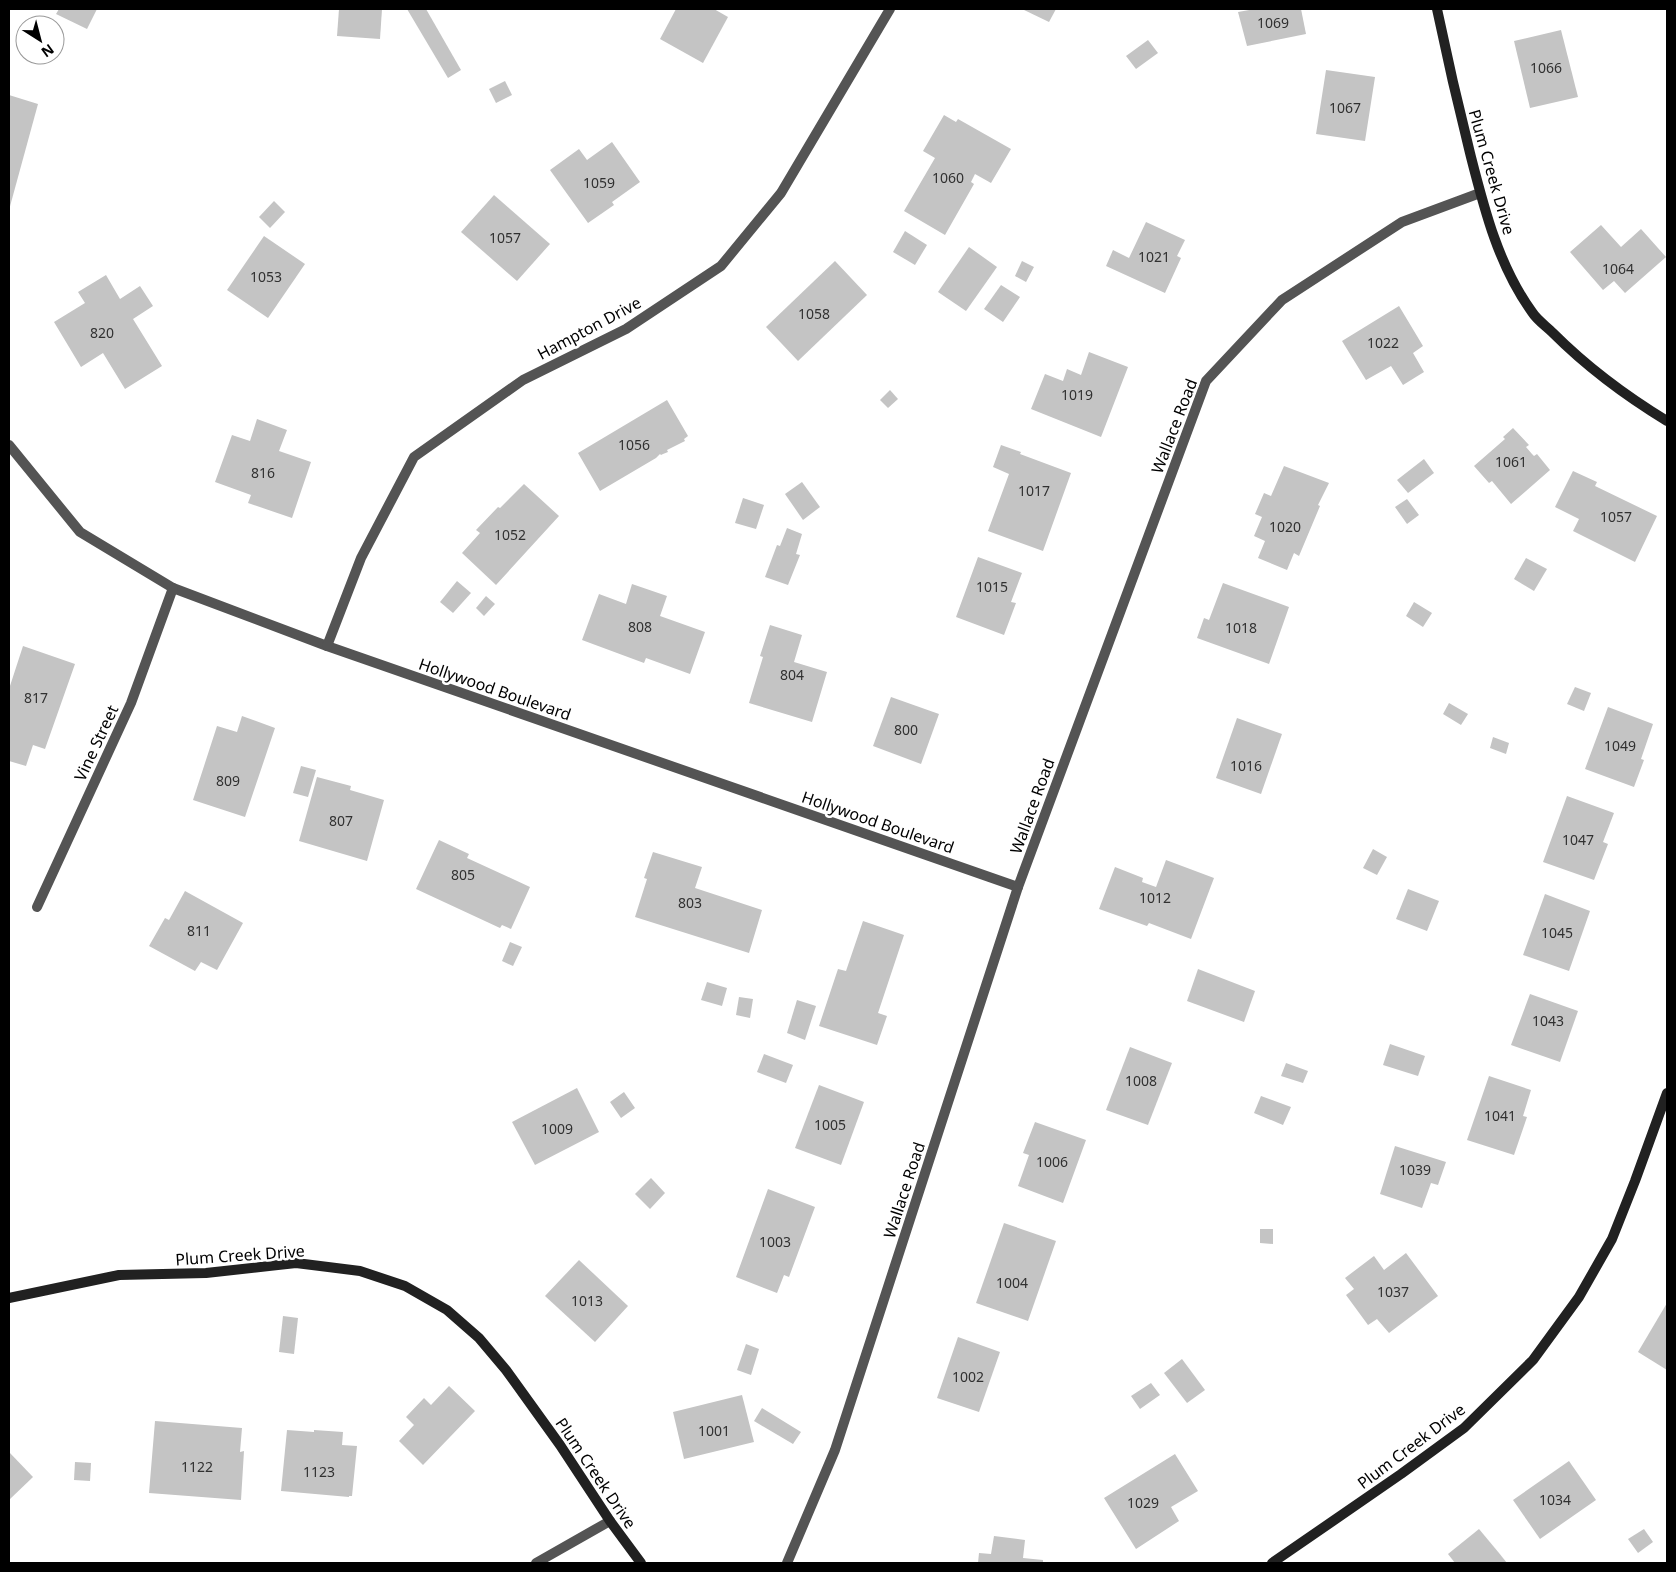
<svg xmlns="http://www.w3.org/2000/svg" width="1676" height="1572" font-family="'Noto Sans',sans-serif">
<rect width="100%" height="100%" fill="#fff"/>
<g fill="#c4c4c4">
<path d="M59,9H97L87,29L56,14Z"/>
<path d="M339,9H382L380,39L337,36Z"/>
<path d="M407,9H426L461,70L448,78Z"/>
<path d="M676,9H714L728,17L703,63L660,39Z"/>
<path d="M1022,9H1056L1049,22Z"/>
<path d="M1255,9H1301L1306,34L1247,46L1238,12Z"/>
<path d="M1561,30L1578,97L1530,108L1514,41Z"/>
<path d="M1148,40L1158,53L1136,69L1126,56Z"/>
<path d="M1326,70L1375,77L1365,141L1316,134Z"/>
<path d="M505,81L512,95L496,103L489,89Z"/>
<path d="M9,95L38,104L9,210Z"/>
<path d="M944,115L956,122L958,119L1011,149L991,183L975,174L971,182L974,184L945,235L904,211L935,158L923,151Z"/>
<path d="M612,142L640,182L612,202L614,205L588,223L550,170L579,149L587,160Z"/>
<path d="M494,195L550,244L517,281L461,232Z"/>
<path d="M274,201L285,212L270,228L259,217Z"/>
<path d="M1146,222L1185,240L1177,256L1181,258L1165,293L1106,266L1113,250L1129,258Z"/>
<path d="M1601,225L1621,247L1641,229L1666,257L1625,293L1614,281L1603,290L1570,252Z"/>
<path d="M905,231L927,245L915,265L893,252Z"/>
<path d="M264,236L305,264L268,318L227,290Z"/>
<path d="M969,247L997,267L966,311L938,292Z"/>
<path d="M835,261L867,295L798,361L766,327Z"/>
<path d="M1022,261L1034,267L1026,282L1015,276Z"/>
<path d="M106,275L120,299L140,286L153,306L133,319L162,366L125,389L103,353L81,367L54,322L85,303L78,292Z"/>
<path d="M1001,285L1020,297L1003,322L984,309Z"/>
<path d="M1399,306L1423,346L1413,353L1424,372L1403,385L1391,366L1366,380L1342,341Z"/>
<path d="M1089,352L1128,367L1101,437L1031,409L1045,374L1063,381L1067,369L1081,375Z"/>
<path d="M890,390L898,399L888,408L880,400Z"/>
<path d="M667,400L688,436L684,439L685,441L667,450L668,452L663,454L661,455L660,454L656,458L600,491L578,453Z"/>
<path d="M257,419L287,430L279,451L311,462L292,518L248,503L251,495L215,482L232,435L250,441Z"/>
<path d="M1513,428L1529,445L1526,447L1532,454L1534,456L1537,454L1550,470L1511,504L1492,481L1489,483L1474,466L1505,439L1503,437Z"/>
<path d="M1001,445L1021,452L1020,454L1071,473L1043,551L988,531L1009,474L993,467Z"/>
<path d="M1424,459L1434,473L1408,493L1397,480Z"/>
<path d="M1284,466L1329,483L1318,505L1320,506L1299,556L1294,553L1287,570L1258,558L1265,541L1254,536L1262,517L1255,514L1264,493L1271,496Z"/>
<path d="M1573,471L1597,482L1595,486L1657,516L1635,562L1573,531L1579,519L1555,507Z"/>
<path d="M802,482L820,507L803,520L785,494Z"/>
<path d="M524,484L559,516L496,585L462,553L480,533L476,530L498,507L500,508Z"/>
<path d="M743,498L764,505L756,529L735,523Z"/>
<path d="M1407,499L1419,515L1407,524L1395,507Z"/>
<path d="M787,528L802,534L796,554L800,555L788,585L765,577L777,545L780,546Z"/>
<path d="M978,557L1022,573L1011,602L1016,603L1004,635L956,617Z"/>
<path d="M1526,558L1547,569L1534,591L1514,579Z"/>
<path d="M457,581L471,593L453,613L440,602Z"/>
<path d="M1223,583L1289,607L1269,664L1197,638L1204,618L1209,620Z"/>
<path d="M632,584L667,596L660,616L705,632L690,674L646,658L644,663L582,640L599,594L626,604Z"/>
<path d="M486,596L495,604L484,616L476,608Z"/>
<path d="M1414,602L1432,613L1423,627L1406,616Z"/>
<path d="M770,625L802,635L794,662L827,672L812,722L749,703L763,657L760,656Z"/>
<path d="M23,646L75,664L45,749L33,745L26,766L9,761V689Z"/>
<path d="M1575,687L1591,693L1584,711L1567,704Z"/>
<path d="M891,697L939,714L921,764L873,746Z"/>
<path d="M1449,703L1468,714L1461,725L1443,714Z"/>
<path d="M1608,707L1653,724L1641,759L1644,760L1634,787L1585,769Z"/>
<path d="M242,716L275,728L245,817L193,800L217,726L237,732Z"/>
<path d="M1237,718L1282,734L1261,794L1216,778Z"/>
<path d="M1493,737L1509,743L1506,754L1490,748Z"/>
<path d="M301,766L316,770L308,797L293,793Z"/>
<path d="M317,777L351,786L350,790L384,800L367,861L299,841Z"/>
<path d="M1567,796L1614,813L1603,842L1608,844L1594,880L1543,862Z"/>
<path d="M439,840L469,854L467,858L530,887L511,929L502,925L500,928L416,889Z"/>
<path d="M1373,849L1387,857L1377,875L1363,868Z"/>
<path d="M653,852L702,867L695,888L762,910L749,953L635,917L647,879L644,878Z"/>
<path d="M1166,860L1214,878L1191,939L1149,923L1147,926L1099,909L1115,867L1143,878L1142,882L1156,887Z"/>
<path d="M1408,889L1439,901L1427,931L1396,919Z"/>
<path d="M185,891L243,923L217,970L201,962L195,971L149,946L165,918L169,920Z"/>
<path d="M1545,894L1590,911L1569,971L1523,955Z"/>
<path d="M863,921L904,935L878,1013L887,1016L877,1045L819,1026L838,969L846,971Z"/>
<path d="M510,942L522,947L513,966L502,961Z"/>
<path d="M1198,969L1255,991L1244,1022L1187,1001Z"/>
<path d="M707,982L727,988L722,1006L701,1000Z"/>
<path d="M1530,994L1578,1011L1560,1062L1511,1045Z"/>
<path d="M739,997L753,999L750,1018L736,1015Z"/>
<path d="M797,1000L816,1006L805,1040L787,1033Z"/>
<path d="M1390,1044L1425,1056L1418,1076L1383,1065Z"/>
<path d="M1130,1047L1172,1063L1148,1125L1106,1110Z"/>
<path d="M764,1054L793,1065L786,1083L757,1072Z"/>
<path d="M1286,1063L1308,1071L1303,1083L1281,1076Z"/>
<path d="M1489,1076L1531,1090L1523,1116L1527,1117L1514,1155L1467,1140Z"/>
<path d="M819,1085L864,1102L841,1165L795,1148Z"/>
<path d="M577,1088L599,1132L535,1165L512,1122Z"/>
<path d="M624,1092L635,1108L621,1118L610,1102Z"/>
<path d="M1261,1096L1291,1107L1283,1125L1254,1113Z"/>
<path d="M1035,1122L1086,1140L1063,1203L1018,1186L1029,1155L1023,1153Z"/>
<path d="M1395,1146L1446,1162L1438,1185L1431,1183L1422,1208L1380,1194Z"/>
<path d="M651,1178L665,1193L650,1209L635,1194Z"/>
<path d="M768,1189L815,1207L789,1277L784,1275L777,1293L736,1277Z"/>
<path d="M1004,1223L1056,1241L1028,1321L976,1303Z"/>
<path d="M1260,1229H1273V1244L1260,1243Z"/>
<path d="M1406,1253L1438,1296L1389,1333L1377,1319L1368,1325L1346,1295L1354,1289L1345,1278L1374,1256L1384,1270Z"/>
<path d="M579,1260L628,1306L595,1342L545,1296Z"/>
<path d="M1667,1303V1370L1638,1352Z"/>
<path d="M283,1316L298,1318L294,1354L279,1352Z"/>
<path d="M958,1337L1000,1352L979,1412L937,1398Z"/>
<path d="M746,1344L759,1349L751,1375L737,1370Z"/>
<path d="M1182,1359L1205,1390L1187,1403L1164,1373Z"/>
<path d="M1151,1383L1160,1395L1140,1409L1131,1396Z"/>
<path d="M449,1386L475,1411L423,1465L399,1441L414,1425L406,1417L424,1398L431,1405Z"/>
<path d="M742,1395L754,1442L684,1459L673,1412Z"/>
<path d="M762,1408L801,1432L793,1444L754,1421Z"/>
<path d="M155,1421L242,1428L240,1452L244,1451L241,1500L149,1493Z"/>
<path d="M287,1430L314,1432V1430L343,1432L342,1445L357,1446L352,1496H349V1497L281,1491Z"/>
<path d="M9,1452L33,1477L9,1500Z"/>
<path d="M1175,1454L1198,1491L1171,1507L1179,1521L1136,1549L1104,1498Z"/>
<path d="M1569,1461L1596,1500L1540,1539L1513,1500Z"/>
<path d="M75,1462L91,1463L90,1481L74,1480Z"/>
<path d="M1479,1529L1499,1553L1507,1563H1455L1448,1554Z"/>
<path d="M1644,1529L1653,1542L1638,1553L1628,1539Z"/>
<path d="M994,1536L1025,1540L1023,1558L1043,1560V1563H978L979,1553L991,1554Z"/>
</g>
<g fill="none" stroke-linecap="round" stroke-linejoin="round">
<g stroke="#545454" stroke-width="10">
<path d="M9,445L80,532L173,588L327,646L1018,887"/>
<path d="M327,646L361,558L414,457L523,380L626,329L721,266L781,193L890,9"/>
<path d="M37,907L131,703L173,588"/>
<path d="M536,1563L610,1521"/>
<path d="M787,1563L835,1450L1018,887L1206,381L1282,300L1402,222L1480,193"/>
</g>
<g stroke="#212121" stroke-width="10">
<path d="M1437,9C1447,57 1458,105 1470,153C1484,208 1498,265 1532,312C1537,320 1546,326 1553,333C1587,367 1626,396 1667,421"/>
<path d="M9,1298L119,1275L206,1273L296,1263L360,1271L405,1286L447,1310L479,1338L506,1370L560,1445L610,1521L641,1563"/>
<path d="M1272,1563L1401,1474L1464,1428L1533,1360L1579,1297L1612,1239L1635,1181L1667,1093"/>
</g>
</g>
<g text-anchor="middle" stroke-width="5" stroke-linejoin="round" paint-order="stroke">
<g font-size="14" fill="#313131">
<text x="1273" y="28">1069</text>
<text x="1546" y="73">1066</text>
<text x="1345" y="113">1067</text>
<text x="948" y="183">1060</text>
<text x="599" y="188">1059</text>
<text x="505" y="243">1057</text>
<text x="1154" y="262">1021</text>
<text x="1618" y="274">1064</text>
<text x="266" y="282">1053</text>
<text x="814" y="319">1058</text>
<text x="102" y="338">820</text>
<text x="1383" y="348">1022</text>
<text x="1077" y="400">1019</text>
<text x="634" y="450">1056</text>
<text x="1511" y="467">1061</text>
<text x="263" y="478">816</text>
<text x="1034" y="496">1017</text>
<text x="1616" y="522">1057</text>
<text x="1285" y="532">1020</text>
<text x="510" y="540">1052</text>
<text x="992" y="592">1015</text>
<text x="640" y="632">808</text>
<text x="1241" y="633">1018</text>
<text x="792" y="680">804</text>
<text x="36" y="703">817</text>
<text x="906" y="735">800</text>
<text x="1620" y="751">1049</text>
<text x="1246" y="771">1016</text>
<text x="228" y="786">809</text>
<text x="341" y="826">807</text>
<text x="1578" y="845">1047</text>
<text x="463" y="880">805</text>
<text x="1155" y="903">1012</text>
<text x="690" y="908">803</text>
<text x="199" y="936">811</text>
<text x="1557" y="938">1045</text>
<text x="1548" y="1026">1043</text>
<text x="1141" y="1086">1008</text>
<text x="1500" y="1121">1041</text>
<text x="830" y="1130">1005</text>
<text x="557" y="1134">1009</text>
<text x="1052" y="1167">1006</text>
<text x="1415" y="1175">1039</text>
<text x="775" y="1247">1003</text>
<text x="1012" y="1288">1004</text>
<text x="1393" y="1297">1037</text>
<text x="587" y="1306">1013</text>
<text x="968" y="1382">1002</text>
<text x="714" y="1436">1001</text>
<text x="197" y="1472">1122</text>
<text x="319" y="1477">1123</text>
<text x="1555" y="1505">1034</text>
<text x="1143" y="1508">1029</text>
</g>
<g font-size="16" fill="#000" stroke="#fff">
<text transform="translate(1492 172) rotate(74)" y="6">Plum Creek Drive</text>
<text transform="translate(589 328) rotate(-28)" y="6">Hampton Drive</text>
<text transform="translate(1174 426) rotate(-69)" y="6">Wallace Road</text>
<text transform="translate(495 689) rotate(19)" y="6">Hollywood Boulevard</text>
<text transform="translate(96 743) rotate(-65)" y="6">Vine Street</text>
<text transform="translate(1032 806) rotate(-70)" y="6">Wallace Road</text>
<text transform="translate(878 822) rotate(19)" y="6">Hollywood Boulevard</text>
<text transform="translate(904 1190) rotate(-72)" y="6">Wallace Road</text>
<text transform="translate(240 1255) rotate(-4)" y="6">Plum Creek Drive</text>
<text transform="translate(1411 1446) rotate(-37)" y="6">Plum Creek Drive</text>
<text transform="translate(596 1473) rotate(56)" y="6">Plum Creek Drive</text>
</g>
</g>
<rect width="1676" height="1572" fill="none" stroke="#000000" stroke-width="20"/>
<g transform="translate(40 40) rotate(144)"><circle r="24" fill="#ffffff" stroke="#999999"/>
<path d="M0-4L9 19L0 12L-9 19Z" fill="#000000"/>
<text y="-8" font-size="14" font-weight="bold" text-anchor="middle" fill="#000000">N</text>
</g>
</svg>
